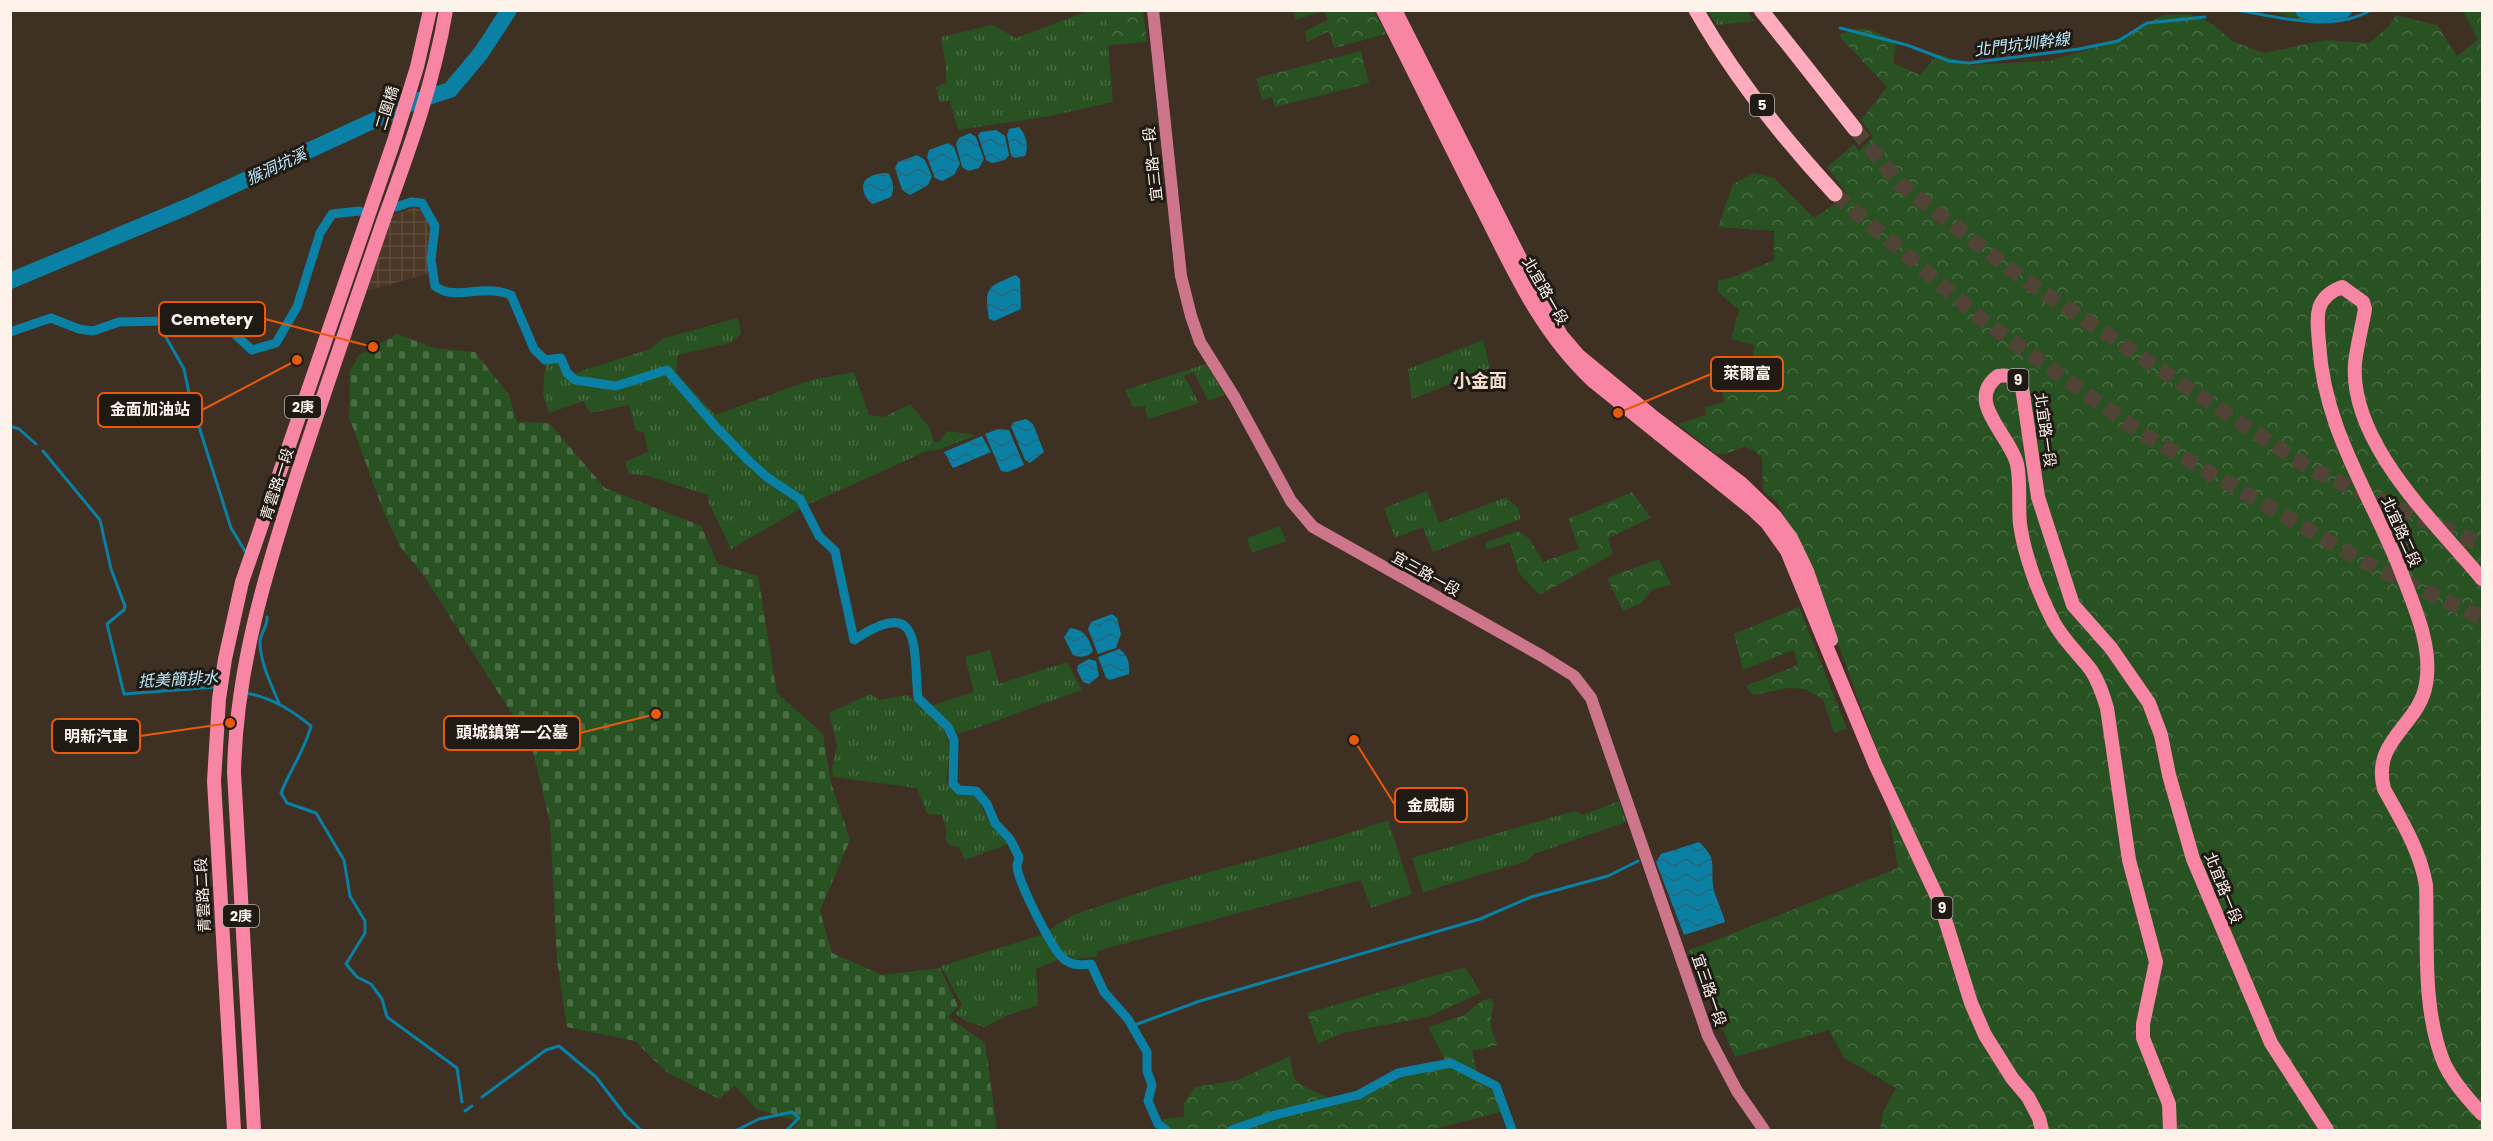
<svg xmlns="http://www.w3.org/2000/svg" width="2493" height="1141" font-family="Poppins,'Noto Sans TC',sans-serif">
<defs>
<pattern id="industrial-grid" width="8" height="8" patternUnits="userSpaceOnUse" patternTransform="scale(1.5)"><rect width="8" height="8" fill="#4c3826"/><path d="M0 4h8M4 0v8" fill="none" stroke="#5e4c3b"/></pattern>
<pattern id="grass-tufts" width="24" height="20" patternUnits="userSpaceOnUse" patternTransform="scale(1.5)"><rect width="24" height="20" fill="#295223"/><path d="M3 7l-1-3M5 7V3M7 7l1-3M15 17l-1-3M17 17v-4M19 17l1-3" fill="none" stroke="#496b43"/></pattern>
<pattern id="forest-crowns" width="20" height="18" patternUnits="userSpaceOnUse" patternTransform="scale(1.5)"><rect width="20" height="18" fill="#295223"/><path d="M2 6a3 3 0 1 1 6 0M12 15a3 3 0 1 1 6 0" fill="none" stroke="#496b43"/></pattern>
<pattern id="cemetery-stones" width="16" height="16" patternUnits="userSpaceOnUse" patternTransform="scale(1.5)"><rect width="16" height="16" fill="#295223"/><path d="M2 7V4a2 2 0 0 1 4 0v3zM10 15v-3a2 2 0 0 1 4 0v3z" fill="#496b43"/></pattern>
<pattern id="water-waves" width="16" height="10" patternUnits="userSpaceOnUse" patternTransform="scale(1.5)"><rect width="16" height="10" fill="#0a80a5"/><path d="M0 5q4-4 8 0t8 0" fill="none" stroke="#28677a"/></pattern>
</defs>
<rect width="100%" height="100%" fill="#3e3023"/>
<path fill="url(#industrial-grid)" d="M416,207L426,215L430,224V273L367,291L392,215Z"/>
<g fill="url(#grass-tufts)">
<path d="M1088,11H1109L1108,45L1113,102L1050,116L958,130L950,101L940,102L936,87L946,83V68L941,37L992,25L1016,38Z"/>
<path d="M1707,11H1747L1754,21L1717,25Z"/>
<path d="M738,318L741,334L730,343L678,355L676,372L715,415L811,380L854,372L869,415L884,417L910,404L929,427L934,442H939L947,431L976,435L938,450L927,451L805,506L731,549L709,503L708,495L645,475L629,474L625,462L648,452L644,432L636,431L629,405L591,413L583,401L549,413L543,394L546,356L559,358L575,373L650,349L664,338Z"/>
<path d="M1483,340L1490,368L1412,399L1408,369Z"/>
<path d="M1206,364L1225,395L1208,401L1194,372L1184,376L1199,403L1148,419L1145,406L1133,407L1125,390Z"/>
<path d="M1427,491L1439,523L1506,497L1519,509L1520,519L1433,552L1423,527L1395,538L1384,508Z"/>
<path d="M990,650L999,684L1067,662L1082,690L959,734L930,706L974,692L965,657Z"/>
<path d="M870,694L880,700L907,695C945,728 955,728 946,781L952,790L972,794L980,803L989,822L1008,844L965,860L959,847L949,845L945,838L947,831L942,815L927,814L917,788L833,777L832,768L837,745L829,713Z"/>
<path d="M1619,801L1626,822L1534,854L1527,861L1423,892L1412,858L1574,811L1583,815Z"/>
<path d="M1388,820L1412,894L1371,908L1361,880L1097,951V957L1073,959L1069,955L1036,969L1038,1005L1006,1016L985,1027L968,1022L955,1014L962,1005L941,966L1041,935L1073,915L1162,885L1334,838Z"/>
</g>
<g fill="url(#forest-crowns)">
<path d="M1304,10L1374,11L1386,34L1334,48L1329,31L1307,42L1305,31L1328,20L1324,11L1295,20L1294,13Z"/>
<path d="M1109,11H1143L1147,42L1108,45Z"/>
<path d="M2270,11H2346L2328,21L2295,19Z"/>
<path d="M2463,11H2482V1130H1880L1883,1112L1896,1088L1844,1058L1829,1030L1735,1057L1688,951L1898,868L1879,755L1803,549L1776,501L1763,491L1762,458C1741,435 1735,457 1716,454L1678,424L1706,415L1705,407L1725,402L1721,388L1751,370L1754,345L1731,339L1739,310L1718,292V281L1736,276L1774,260V231L1718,227L1733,184L1754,173L1774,178L1814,218L1848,195L1827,167L1854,144L1859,151L1873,137L1861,120L1887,87L1839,36C1862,22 1874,31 1896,42L1893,63L1920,75L1938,54L1971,65L2049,61L2110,43L2163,15L2190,14L2214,25L2232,41L2264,53L2326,40L2369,43L2389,26L2396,15L2437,25L2457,56L2478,40Z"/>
<path d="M1361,51L1369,83L1275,107L1272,97L1262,100L1256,78Z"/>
<path d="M1632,492L1651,518L1608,538L1613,554L1540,595L1518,572L1510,542L1487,550L1485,543L1517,531L1530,539L1543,562L1579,549L1568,519Z"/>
<path d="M1659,559L1671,585L1653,589L1641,603L1623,611L1607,578Z"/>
<path d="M1799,607L1847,729L1834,733L1823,699L1805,689L1788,688L1753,695L1746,686L1798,665L1794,650L1743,670L1734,634Z"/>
<path d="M1465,967L1481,993L1427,1017L1342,1033L1318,1044L1307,1013Z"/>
<path d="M1491,999L1494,1004C1489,1019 1490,1030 1498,1045L1472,1051L1479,1081L1495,1092L1504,1111L1431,1130H1165L1162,1119L1184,1117V1103L1195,1087L1238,1080L1290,1056C1291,1063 1292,1072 1295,1079C1298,1086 1327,1096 1336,1102L1362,1096L1400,1076L1445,1068V1060L1428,1027L1464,1015L1483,1000Z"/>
</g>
<path fill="url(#cemetery-stones)" d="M397,334L434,348L475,352L509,395L517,422L549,423L605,488L701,526L718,564L758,576L777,693L823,734L831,783L850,840L820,911L832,953L882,975L940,968L958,1006L948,1017L985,1043L997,1130H791L800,1122L756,1109L735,1086L719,1099L665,1071L635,1041L567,1027L557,961L550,822L531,744L424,576L401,548L384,513L349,417L350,371L359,355Z"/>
<path fill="#295223" d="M1280,526L1286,541L1252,553L1247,538Z"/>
<g fill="url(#water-waves)">
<path d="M1019,127C1026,134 1029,147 1025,156L1015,158L1011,156L1007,135L1009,129Z"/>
<path d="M996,130L1005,136L1009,155L1005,160L992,163L986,160L978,135L981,132Z"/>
<path d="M970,133L976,137L984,159L979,168L968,171L962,167L956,144L959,138Z"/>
<path d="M948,143L954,147L960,164L954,175L942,181L935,178L927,157L929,150Z"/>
<path d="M917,155L925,160L932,176L928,185L910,195L902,190L895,168L898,162Z"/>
<path d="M883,173H888C893,180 895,189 891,197L873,204C865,200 858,184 868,178C872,175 879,174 883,173Z"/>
<path d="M1016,275L1020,279L1021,309L994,321L989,319C984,287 987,287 1016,275Z"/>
<path d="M1026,419L1033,424L1044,452L1030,463L1025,460L1011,426L1014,422Z"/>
<path d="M998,429L1009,430L1024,465L1008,472L1001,471L985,434Z"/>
<path d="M982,436L991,452L953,468L944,452Z"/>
<path d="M1112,614L1117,618L1121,634L1116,648L1098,654L1088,629L1091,622Z"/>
<path d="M1070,628C1085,630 1088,637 1093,651C1089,657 1080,658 1073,655L1064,637Z"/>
<path d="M1119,649C1128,654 1130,665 1129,674L1110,680L1106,678L1098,657Z"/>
<path d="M1089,659L1096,661L1099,676L1089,684L1083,682L1077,670L1078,665Z"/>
<path d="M1699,842C1717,859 1711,863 1713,885C1714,896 1722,909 1725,922L1684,935L1656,862L1661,854Z"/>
</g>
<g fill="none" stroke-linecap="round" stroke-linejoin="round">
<g stroke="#0a80a5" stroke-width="3">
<path d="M2237,10C2278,17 2332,33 2371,10"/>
<path d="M1840,28L1907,45L1949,61L1969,63L2079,49L2118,41L2147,23L2205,17"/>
<path d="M156,320L160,325"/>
<path d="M163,332L184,369L190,398L231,528L245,551"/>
<path d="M10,426L19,429L36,444"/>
<path d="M43,451L100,520L111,569L125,606L124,610L107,624L124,694L216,687"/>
<path d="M267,617C268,627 259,634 260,644C261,664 271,684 279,703"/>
<path d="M246,693C270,697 292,710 311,726C305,750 290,770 281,793L287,803L316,813L344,860L350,896L365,921V933L346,964L357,977L371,984L382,999L387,1017L457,1068L462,1102"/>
<path d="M1132,1026L1200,1001L1480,919L1531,897L1608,876L1638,861"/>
<path d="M482,1097L546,1050L559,1046L596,1077L626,1116L641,1130"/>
<path d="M465,1111L472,1106"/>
<path d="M737,1130L759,1119L792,1112L799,1118L787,1130"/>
</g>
<g stroke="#0a80a5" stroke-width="9">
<path d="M396,207L411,202L422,203L435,226L431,260L435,286C455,302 482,283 511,295L534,349L545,360L561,358L567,373L575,380L616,386L667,370L716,427L749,461L768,478L800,499L819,536L835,551L854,640C923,594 913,648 918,698L948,727L954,740L953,784L959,790L976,791L987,804L995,823L1010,839L1019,857C1019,860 1017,863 1017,866C1017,880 1053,952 1065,960C1074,966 1081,965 1091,964L1104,992L1128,1019L1147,1052V1071L1152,1085L1148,1101L1158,1124L1166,1130"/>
<path d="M10,332L51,318L79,329L93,331L119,322L209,320L227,327L252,350L276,343L297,307L320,233L332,214L360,211"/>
<path d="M1232,1130L1275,1115L1358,1095L1398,1073L1451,1063L1496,1086L1512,1130"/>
</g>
<g stroke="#0a80a5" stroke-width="16">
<path d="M2303,10L2317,14L2344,10"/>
<path d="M10,281L189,206L416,101L450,90L481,53L509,10"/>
</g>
<g stroke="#514437" stroke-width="15" stroke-dasharray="15 8" stroke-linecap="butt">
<path d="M1855,129L1900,184L2022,278L2312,470L2482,545"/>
<path d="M1835,194L1984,321L2143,434L2364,562L2482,618"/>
</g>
<path stroke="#cd758b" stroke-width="12" d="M1153,10L1181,276L1191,316L1200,342L1235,398L1291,501L1313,527L1542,656L1574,676L1591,698L1708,1036L1737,1091L1764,1130"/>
<g stroke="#f785a3" stroke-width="14">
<path d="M1383,10C1417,77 1449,144 1483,210C1514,272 1542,334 1593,381L1751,508L1767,523L1787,551L1875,764L1940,903L1971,1003L1985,1035L2012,1078L2028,1097L2039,1118L2042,1130"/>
<path d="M1395,10L1529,276L1561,335L1579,356L1652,416L1741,483L1775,516L1791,538L1807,571L1831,640"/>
<path d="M2482,579C2435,522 2349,443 2355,363C2357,345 2362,327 2365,309L2363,302L2342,287C2313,298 2317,317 2319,343C2324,430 2369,491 2400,569C2413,604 2433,645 2426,684C2419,726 2371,740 2384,789C2401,820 2420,850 2426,885C2428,942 2422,1004 2442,1058C2449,1078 2468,1099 2482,1114"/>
<path d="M234,1130L214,781L219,699L225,659L242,582L394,141L417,67L430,10"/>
<path d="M254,1130L234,772C236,668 266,571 298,472C326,387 355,303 384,219C409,151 434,82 446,10"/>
<path d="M2170,1130L2169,1104L2143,1038V1024L2156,962L2129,860L2107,708C2103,695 2099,682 2091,670C2079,654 2061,638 2052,619C2038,592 2024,554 2020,524C2018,504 2021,483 2017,464C2010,435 1964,401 1998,376C2009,374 2016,377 2022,387L2038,497L2073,605L2111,648L2149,703L2161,735L2169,775L2193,859L2271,1043L2327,1130"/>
</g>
<g stroke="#feabbe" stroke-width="15">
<path d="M1696,10C1734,76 1783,138 1835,194"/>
<path d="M1761,10L1855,129"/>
</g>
</g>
<g text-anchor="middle" stroke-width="6" stroke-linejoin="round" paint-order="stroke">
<g fill="#201a14" stroke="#bbb2aa" stroke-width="1.5">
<rect x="1750" y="94" width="24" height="22" rx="4.5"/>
<rect x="2007.5" y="369" width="21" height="22" rx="4.5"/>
<rect x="285" y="396" width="36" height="22" rx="4.5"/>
<rect x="1931.5" y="897" width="21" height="22" rx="4.5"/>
<rect x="223" y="905" width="36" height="22" rx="4.5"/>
</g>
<g font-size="14" font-weight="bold" fill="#fdf3eb">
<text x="1762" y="110">5</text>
<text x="2018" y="385">9</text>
<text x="303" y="412">2庚</text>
<text x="1942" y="913">9</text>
<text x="241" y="921">2庚</text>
</g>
<g font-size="15" fill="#fdf3eb" stroke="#201a14">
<text transform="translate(387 108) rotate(-73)" y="5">二圍橋</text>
<text transform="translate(1153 164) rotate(-96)" y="5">宜三路一段</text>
<text transform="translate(1545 291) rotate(60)" y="5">北宜路一段</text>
<text transform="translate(2045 430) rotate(82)" y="5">北宜路一段</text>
<text transform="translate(277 484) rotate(-72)" y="5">青雲路一段</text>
<text transform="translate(2401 532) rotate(66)" y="5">北宜路二段</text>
<text transform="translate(1426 574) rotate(29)" y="5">宜三路一段</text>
<text transform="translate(2223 888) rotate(68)" y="5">北宜路一段</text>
<text transform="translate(203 895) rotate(-93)" y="5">青雲路二段</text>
<text transform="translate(1709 990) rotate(71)" y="5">宜三路一段</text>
</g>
<g font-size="16" font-style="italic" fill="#bceafe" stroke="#201a14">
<text transform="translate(2022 44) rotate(-7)" y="6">北門坑圳幹線</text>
<text transform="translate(276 166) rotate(-25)" y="6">猴洞坑溪</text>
<text transform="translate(178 679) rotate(-3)" y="6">抵美簡排水</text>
</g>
<g font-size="18" font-weight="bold" fill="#f0ddcd" stroke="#201a14">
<text x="1480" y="387">小金面</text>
</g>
</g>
<path fill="none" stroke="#e8590c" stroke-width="2" d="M373 347L265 319M1618 413L1711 374M297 360L202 410M656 714L580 733M230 723L140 736M1354 740L1395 805"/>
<g fill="#e8590c" stroke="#201a14" stroke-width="2">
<circle cx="373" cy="347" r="6"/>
<circle cx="1618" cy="413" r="6"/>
<circle cx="297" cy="360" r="6"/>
<circle cx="656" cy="714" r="6"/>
<circle cx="230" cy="723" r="6"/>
<circle cx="1354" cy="740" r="6"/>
</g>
<g fill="#201a14" stroke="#e8590c" stroke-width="2">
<rect x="159" y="302" width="106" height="34" rx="6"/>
<rect x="1711" y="357" width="72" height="34" rx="6"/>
<rect x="98" y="393" width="104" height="34" rx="6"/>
<rect x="444" y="716" width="136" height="34" rx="6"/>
<rect x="52" y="719" width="88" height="34" rx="6"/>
<rect x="1395" y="788" width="72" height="34" rx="6"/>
</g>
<g font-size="16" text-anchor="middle" font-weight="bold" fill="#fdf3eb">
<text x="212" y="325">Cemetery</text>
<text x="1747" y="379">萊爾富</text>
<text x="150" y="415">金面加油站</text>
<text x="512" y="738">頭城鎮第一公墓</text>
<text x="96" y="742">明新汽車</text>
<text x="1431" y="811">金威廟</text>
</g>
<rect width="2493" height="1141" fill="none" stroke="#fdf3eb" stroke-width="24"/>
</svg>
